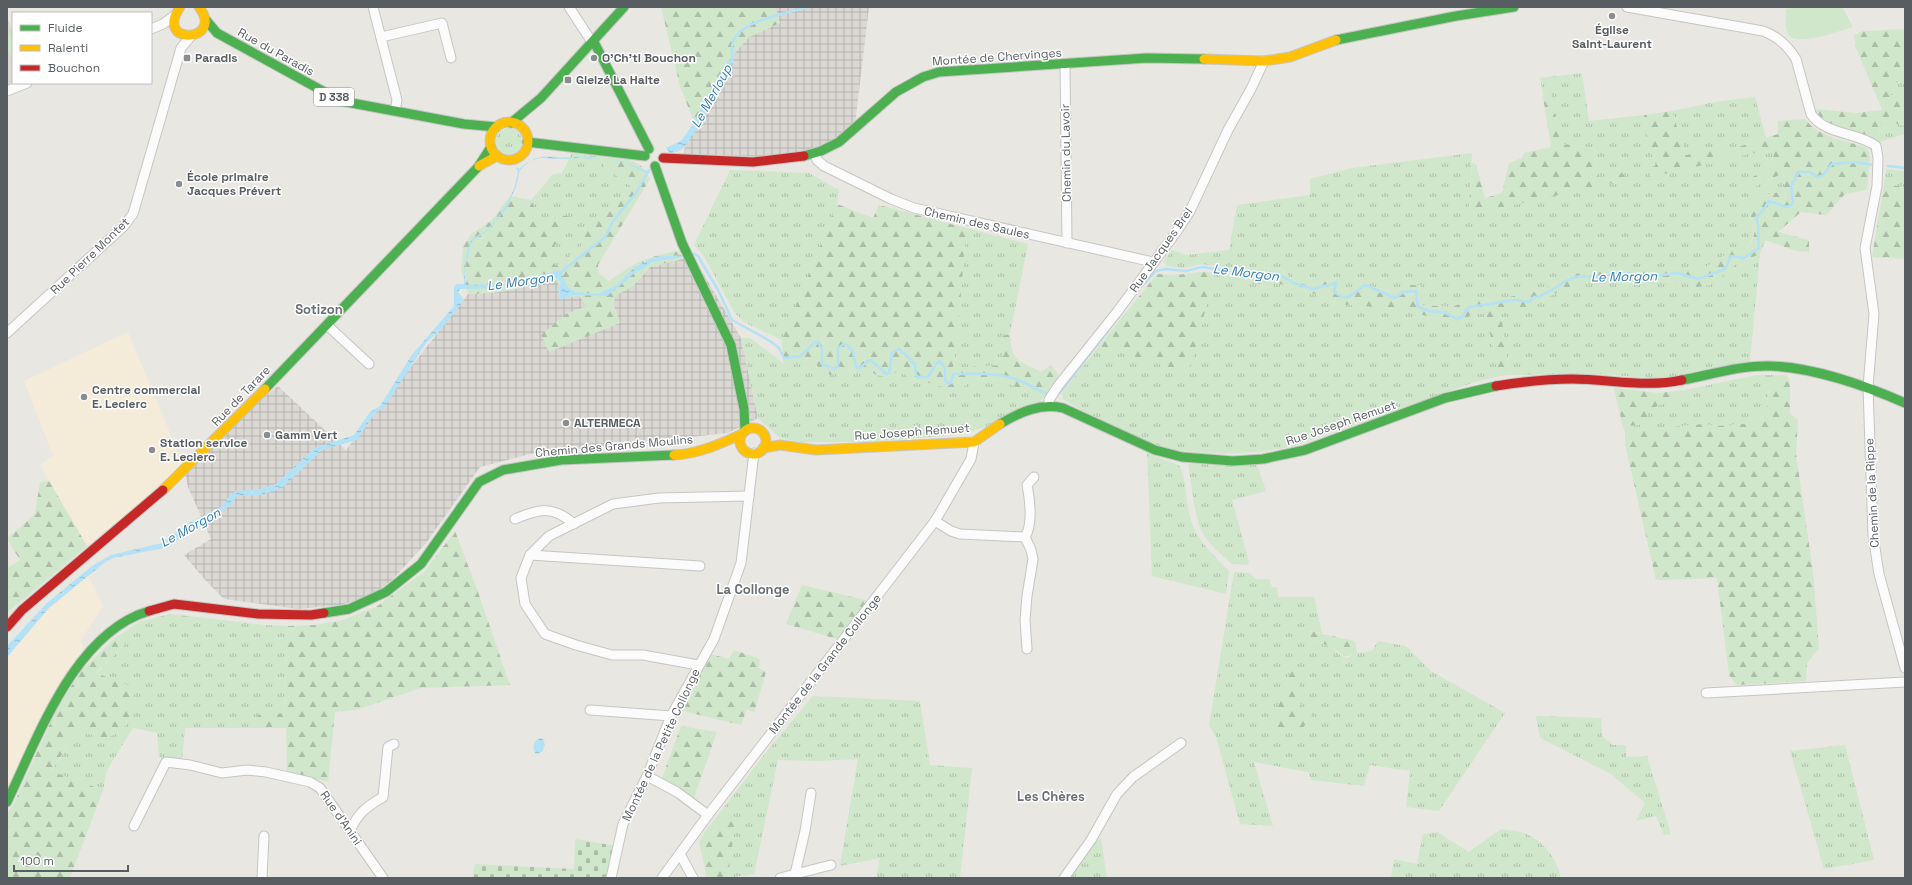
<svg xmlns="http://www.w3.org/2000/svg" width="1912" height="885" font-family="'Space Grotesk',sans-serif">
<defs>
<pattern id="industrial-grid" width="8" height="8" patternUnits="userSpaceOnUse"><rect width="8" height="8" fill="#dbd8d4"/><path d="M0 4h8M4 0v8" fill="none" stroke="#b4b2af"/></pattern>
<pattern id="grass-tufts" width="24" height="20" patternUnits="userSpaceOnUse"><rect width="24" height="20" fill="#d0e7cb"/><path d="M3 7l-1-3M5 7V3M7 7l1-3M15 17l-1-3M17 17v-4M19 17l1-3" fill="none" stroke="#acbea8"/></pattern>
<pattern id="forest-firs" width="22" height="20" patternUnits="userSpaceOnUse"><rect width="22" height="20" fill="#d0e7cb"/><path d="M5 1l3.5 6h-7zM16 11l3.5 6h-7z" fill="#acbea8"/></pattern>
<pattern id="cemetery-stones" width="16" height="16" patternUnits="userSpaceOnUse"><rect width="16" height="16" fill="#d0e7cb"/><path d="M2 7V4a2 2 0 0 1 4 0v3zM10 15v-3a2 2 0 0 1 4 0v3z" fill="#acbea8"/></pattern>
<pattern id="water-ripples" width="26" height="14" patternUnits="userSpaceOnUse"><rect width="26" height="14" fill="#b3e1f6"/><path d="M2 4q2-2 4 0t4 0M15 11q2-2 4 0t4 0" fill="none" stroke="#94bacb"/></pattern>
</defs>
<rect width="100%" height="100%" fill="#e8e7e2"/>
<g fill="#f5ebd9">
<path d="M128,332L183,464L136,507L87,546L40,465L53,456L24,381Z"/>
<path d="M88,575L103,606L81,640L86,654L7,792V657L49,608Z"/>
</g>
<g fill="url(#industrial-grid)">
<path d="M775,7H869L855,124L837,139L813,152L782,157L684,154L685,146L734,59L730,58L749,37L780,23Z"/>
<path d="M693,256L741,338L758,418L728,433L530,454L480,467L426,543L392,580L372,595L341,605L298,609L224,599L206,581L184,555L211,539L188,487L183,464L278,386L346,450L468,294L497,292L523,287L543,279L553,278L558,283V291L579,296L587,306L564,315L620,323L614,306V296L633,286L650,267Z"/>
</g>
<path fill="#dbd7d1" d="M7,17L13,32V83H18L7,88Z"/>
<g fill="url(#grass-tufts)">
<path d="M1582,73L1589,121L1644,115L1649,151L1656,160L1655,166L1724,149L1686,155L1672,111L1714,102L1755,97L1766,138L1735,148L1739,156L1758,152L1774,151C1772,170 1762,173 1746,180L1754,187L1783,173L1785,185L1779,192L1765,195L1747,212C1758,224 1755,240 1744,252L1731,251L1703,269L1619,267L1598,272L1574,274L1538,291L1509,297L1476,299L1451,307L1422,305L1420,285H1408L1391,292L1360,283C1347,289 1343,293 1333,280L1306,285L1295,281L1282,270L1259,267L1241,269L1201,264L1184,268L1167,266L1164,261L1172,250L1187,255L1229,250L1237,205L1310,195V179L1352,168L1472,153L1469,206L1472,214L1621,172L1598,178L1594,148L1561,144L1551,95L1542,90L1540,78Z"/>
<path d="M1905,82V95H1889L1888,83Z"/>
<path d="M1880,119L1905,126V134L1879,142Z"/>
<circle cx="509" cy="141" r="13"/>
<path d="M572,153L603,157L604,167L631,186L605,216L586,225L581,247L556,267L548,253L558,242L561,215L546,229L531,200L553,174L562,173Z"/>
<path d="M1886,169L1905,171V187L1884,184Z"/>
<path d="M730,170L809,173L839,190L837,204L782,340L744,322L735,313L703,255L694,245Z"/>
<path d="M966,228L1028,244L1010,334L1002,336V365L953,368L958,334Z"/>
<path d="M1760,254L1750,362L1672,378H1650L1598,374L1510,375L1499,309L1530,307L1560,291L1583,282L1623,280L1682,282L1697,287L1730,271L1734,265Z"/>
<path d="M1215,273L1228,274L1259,284L1271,282L1311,292L1337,304L1399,309L1450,322L1470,315L1485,313L1500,376L1475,382L1291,447C1251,454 1211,456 1171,449C1153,445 1126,431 1109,423C1093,415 1077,409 1063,399L1062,393L1099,346L1189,372Z"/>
<path d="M741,338H750L783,363L812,360L823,372L844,368L856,373L869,370L876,375L899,369L909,378L948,388H961L975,379L1000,380L1033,394L1020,410L997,423L972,431L945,436L864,442H801L780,438L758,418Z"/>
<path d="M1757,375H1787L1790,381L1778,380L1769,385L1767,412L1755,423L1717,426L1703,424L1625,432L1623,427L1643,424L1646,413L1653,407L1673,399L1684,390Z"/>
<path d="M1147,453L1180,466C1187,482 1185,499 1190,517C1196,540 1213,554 1229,571L1226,594L1152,576Z"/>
<path d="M1188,464L1257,465L1266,491L1232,500L1249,562L1247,565L1232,564C1221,554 1209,545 1202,532C1194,516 1192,484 1188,464Z"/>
<path d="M1234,572L1250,573L1256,579H1269L1272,587H1277L1278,597H1314L1322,633L1309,631L1307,638L1331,647L1341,656L1347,658L1357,653L1372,651L1378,641L1406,646L1431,671L1505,713L1439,811L1406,807L1410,771L1370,765L1364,786L1311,780L1308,772L1254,762L1273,826L1240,824L1216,737L1209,726Z"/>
<path d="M170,614L264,625L288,626L284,713L259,715V728H185L182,761L159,757L157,733L133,728L107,770L103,790L51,772L78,730L96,674L125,644L115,638L139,622Z"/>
<path d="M813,696L920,701L930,765L972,768L960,878H876L880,858L840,866L858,759L819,761L778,760L754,874L728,878L736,818L705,832L767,751Z"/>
<path d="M1536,716L1601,718L1602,736L1613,745H1626V757L1647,756L1671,834L1664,835L1656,816L1636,821L1645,803L1611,774L1540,738Z"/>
<path d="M1845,745L1874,860L1824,869L1790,751Z"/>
<path d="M1501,829C1509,830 1519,831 1526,834C1544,841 1557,860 1561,878H1391L1394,859L1417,864L1423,834L1437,832L1469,852Z"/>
<path d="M1101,838L1107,878H1067L1093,844Z"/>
</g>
<g fill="url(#forest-firs)">
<path d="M661,7H775L780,23L749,37L730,58L694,122L680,86Z"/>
<path d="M1905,29V82L1888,83L1890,95H1905V126L1880,119L1879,142C1858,132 1835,129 1816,114L1815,109L1856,113L1882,110L1856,48L1854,35L1864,31Z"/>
<path d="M1542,90L1551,95L1561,144L1594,148L1598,178L1621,172L1624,175L1626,180L1472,214L1469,206L1472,162L1476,165L1485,198L1502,193L1509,163L1522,158L1524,153L1551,147Z"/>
<path d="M1672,111L1686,155L1724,148L1725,160L1651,177L1648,168L1655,166L1656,160L1649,151L1644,115Z"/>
<path d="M1805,119C1819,138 1846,140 1867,148L1870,156L1867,190L1845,194L1826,215L1801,212L1778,232L1809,240V252L1796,251L1765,240L1760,254L1734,265L1730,271L1710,285L1697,287L1682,282L1623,280L1583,282L1560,291L1530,307L1500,309L1510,375L1500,376L1485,313L1470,315L1466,321L1450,322L1399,309L1337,304L1311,292L1272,282L1259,284L1236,276L1241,269L1259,267L1282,270L1295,281L1306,285L1333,280C1343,293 1347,289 1360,283L1391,292L1408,285H1419L1423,305L1451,307L1476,299L1509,297L1538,291L1574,274L1598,272L1619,267L1703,269L1731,251L1744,252C1756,240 1759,224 1746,211C1754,199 1765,195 1779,192L1785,185L1783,173L1754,187L1747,186L1746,180C1761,173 1773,170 1774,151L1758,152L1738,156L1735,148L1778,134V121Z"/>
<path d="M603,157C626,160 639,156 650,179L598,265L599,273L609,281C634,263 648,256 678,251L682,259L650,267L633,286L615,296L614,306L620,323L549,352L541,335L564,315L587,306L579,296L562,298L558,291V283L553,278C542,279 534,284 523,287C506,293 486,293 468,294L461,269L463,246L471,234L491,221L510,196L531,200L546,229L561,215L571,217L558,242L548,253L556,266L581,247L586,225L605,216L631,186L604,167Z"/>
<path d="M1884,184L1905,187V259L1872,257Z"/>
<path d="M837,204L873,218L879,205L966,228L958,334L953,368L1002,365V336L1010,334C1012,363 1017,359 1041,372L1051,365L1059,375L1041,401L1020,410L1033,394L1000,380L975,379L961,388H948L909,378L899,369L890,378L876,375L869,370L856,373L844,368L832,375L823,372L812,360L783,363L782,340Z"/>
<path d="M1200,272L1215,273L1189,373L1099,346L1157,274L1176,275Z"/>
<path d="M1778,380L1790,381V414L1798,420L1796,454L1813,572L1819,649L1807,663L1806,681L1737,685L1729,675L1717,578L1656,580L1625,444V432L1703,424L1717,426L1755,423L1767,412L1769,385Z"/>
<path d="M1614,388L1659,393L1684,390C1680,393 1676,398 1671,400C1655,408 1649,406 1643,424L1623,427Z"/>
<path d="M49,481L87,546L7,613V568L20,560L7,539L35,514L40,482Z"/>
<path d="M455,531L478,592L510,685L421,688L356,710L335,712L328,782L287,772L286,728H259L258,715L284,713L288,626L315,625L340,621L376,607L425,571Z"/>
<path d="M802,585L869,601L837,639L786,624Z"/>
<path d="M1309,631L1355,641L1357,653C1338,661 1344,652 1329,646C1322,643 1314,641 1307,638Z"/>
<path d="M115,638L125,644L96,673L135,688L132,716L121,732L103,739L78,730L51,771L103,790L70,878H7V815L16,799L58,706L82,670Z"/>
<path d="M734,650L760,659L759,668L766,672L754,713L747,709L741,725L683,711L710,654L729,659Z"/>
<path d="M1293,670H1299L1301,711L1311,713V720L1303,727L1275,732L1272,724L1284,690L1286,679Z"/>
<path d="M681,726L717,732L694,798L662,778Z"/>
<path d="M732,817L736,818L728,878H707L699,842L705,832Z"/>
</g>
<path fill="url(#cemetery-stones)" d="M575,839L617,846L611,878H472L475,864L574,869Z"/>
<g fill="#d0e7cb">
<path d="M1795,7H1842L1853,27C1841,30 1795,48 1788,34C1785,28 1786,16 1786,9Z"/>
<path d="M7,28L13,44V63L7,47Z"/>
</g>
<g fill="url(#water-ripples)">
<path d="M730,58L734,59C720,85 704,123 686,145C683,149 675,154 670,153L666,148L682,140L694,122Z"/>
<path d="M580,156L623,161L650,172L648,174L624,162L599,158L589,159L581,157L568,159L540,158L530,161L520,170L516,187L506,209L487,231L472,241L465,268V285L508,284L560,270L567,286L575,292L598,294L616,286L634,268L647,261L654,257L681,255L682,257L652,262L643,269L635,272L626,281L607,296L573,295L561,300L558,288L561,283L559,279L548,277L508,288L460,289L458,292L463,299L461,304L443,327L426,343L384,408L375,413L357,440L322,450L282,488L261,495L237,496L231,505L218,515L190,529L177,541L164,548L113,558L104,563L49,608L7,657V646L47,603L92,566L111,555L162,543L189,523L221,507L230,495L236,491L260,489L276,484L314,448L354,435L370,412L380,406L411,356L454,306V287L457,284H464C464,272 465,257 469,245C472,236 481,235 487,229C503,213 515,194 518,171L516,168L517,167L519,169C543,148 553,161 580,156Z"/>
<path d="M540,738L543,739L545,745L542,752L537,754L535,753C532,747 533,741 540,738Z"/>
</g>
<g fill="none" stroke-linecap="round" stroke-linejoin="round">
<g stroke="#b3e1f6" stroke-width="2.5">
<path d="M732,60C733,53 730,46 734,39C744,20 788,13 807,7"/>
<path d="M1888,166L1905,168"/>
<path d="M692,253L698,256L718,290L732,320L770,341L779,348L784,358L801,356L814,343L818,342L822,350V364L835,369L838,366V348L844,344L847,345L853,352L856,367L860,368L868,361L871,360L886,374L889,373L892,353L899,349L915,364L916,375L918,377H928L936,364L940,361L945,368V380L949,384L951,383L953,374C976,374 999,372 1021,381C1031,385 1038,392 1049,394"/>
<path d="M560,273L605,237L613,221L636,193L649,170"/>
<path d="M1142,286L1156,271L1166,269L1186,271L1202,267L1256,275L1277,274L1294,283L1313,289L1336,283L1334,292L1342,297H1349L1365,285L1395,298L1404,292L1416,291L1418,307L1432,312C1440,309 1450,315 1457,319L1464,316L1466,310L1470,307L1515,300L1529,302L1534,297H1539L1570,279L1580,276L1599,277L1621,273L1654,276L1677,273L1698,279L1725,269L1731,256L1744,258L1759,248C1757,236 1761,229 1756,217L1762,212L1769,201L1786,207L1790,206L1793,202L1791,186L1799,172H1810L1817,177L1822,176L1832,164L1855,162L1874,165"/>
<path d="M1060,393L1123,311"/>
</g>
<g stroke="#c5c5c3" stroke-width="11">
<g id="street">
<path d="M373,7L397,100L395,111"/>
<path d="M569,7L590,39L594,42"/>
<path d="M1627,7L1763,31C1777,36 1788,46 1796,59L1811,114C1825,135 1857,132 1876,146L1878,158L1877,186L1865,248L1874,314L1868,387L1873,535L1879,574L1905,668"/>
<path d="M151,29L163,24L174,16"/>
<path d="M381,37L442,23L451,58"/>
<path d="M1065,64L1067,243"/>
<path d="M7,91L27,83"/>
<path d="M815,154L817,160L824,166L891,199L914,208L1153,262"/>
<path d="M327,325L369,364"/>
<path d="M7,333L123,227L133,214L181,48L191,36"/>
<path d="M1049,405V400L1058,386L1117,312L1177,231L1190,211L1228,130L1251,89L1264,61"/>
<path d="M515,519C539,509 552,505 574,524"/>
<path d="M935,521L951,531L960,534L1025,537L1031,550L1033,559L1027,596L1025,620L1027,649"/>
<path d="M1025,537C1033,525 1030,499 1027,485L1034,477"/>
<path d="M530,555L700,566"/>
<path d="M698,665L643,655H612L576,645L545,634L525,604L521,578L530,555L549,536L613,504L659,498L749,496"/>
<path d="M1706,693L1905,682"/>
<path d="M590,710L671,716"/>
<path d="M647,776L677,792L708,815"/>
<path d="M134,826L166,762L190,765L222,773L247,770L266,772L310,782L320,788L383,878"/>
<path d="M350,831C358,813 366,807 383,797L388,747L394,744"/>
<path d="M680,854L693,878"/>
<path d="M795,874L805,831L811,793"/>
<path d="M262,878L264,836"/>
<path d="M611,878L623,824L647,776L671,716L714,639L741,563L754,453"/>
<path d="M662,878L708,815L935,521L971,459L974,442"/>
<path d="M780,878L831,865"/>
<path d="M1064,878L1091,840L1117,794L1133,777L1181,743"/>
</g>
</g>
<g stroke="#c5c6c5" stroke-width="11">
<g id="fast">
<path d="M206,20L217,33L341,101L464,124L496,127"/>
<path d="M1336,40L1456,16L1514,7"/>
<path d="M594,42L649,149"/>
<path d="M511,123L541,98L624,7"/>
<path d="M527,142L645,156"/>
<path d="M804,156L821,151L839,142L896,92L923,77L939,72L1147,58L1204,59"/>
<path d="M655,166L682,243L731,345L744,409L745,431"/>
<path d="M1682,380C1710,375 1741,365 1770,366C1812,367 1866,386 1905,403"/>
<path d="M265,389L478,167L491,147"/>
<path d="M1000,424C1020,412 1040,403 1063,408L1155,450L1182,457L1233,461L1263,459L1305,450L1445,398L1496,386"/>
<path d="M324,613L349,609L386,592L421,564L479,482L503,470L561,460L674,455"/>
<path d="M7,802C38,738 74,633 149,611"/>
</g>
</g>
<g stroke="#c5c6c5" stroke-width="11">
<g id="slow">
<path d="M180,7C153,47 226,42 199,7"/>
<path d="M1204,59L1264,61L1290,57L1336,40"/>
<circle cx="509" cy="141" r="19"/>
<path d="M479,166L497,156"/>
<circle cx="753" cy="441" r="13"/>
<path d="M763,448L780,445L816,450L974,442L1000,424"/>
<path d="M674,455C698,454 720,444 742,434"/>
<path d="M163,490L265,389"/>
</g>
</g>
<g stroke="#c5c6c5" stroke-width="11">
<g id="jam">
<path d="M663,158L753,162L804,156"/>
<path d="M1496,386C1521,382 1546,379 1572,379C1609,379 1646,388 1682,380"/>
<path d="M149,611L174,604L258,614L311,615L324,613"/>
<path d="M7,627L22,610L163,490"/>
</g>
</g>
<use href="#street" stroke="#fcfbfb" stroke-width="9"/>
<use href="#fast" stroke="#4caf50" stroke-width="9"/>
<use href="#slow" stroke="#ffc107" stroke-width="9"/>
<use href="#jam" stroke="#c62828" stroke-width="9"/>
</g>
<g fill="#8a8d8e" stroke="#fff" stroke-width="1.5">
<circle cx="1612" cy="16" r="4"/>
<rect x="183" y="54" width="8" height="8" rx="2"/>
<circle cx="594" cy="58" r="4"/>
<rect x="564" y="76" width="8" height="8" rx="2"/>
<circle cx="179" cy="184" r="4"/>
<circle cx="84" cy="397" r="4"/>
<circle cx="566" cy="423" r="4"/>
<circle cx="267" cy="435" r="4"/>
<circle cx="152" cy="450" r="4"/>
</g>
<g text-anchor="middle" stroke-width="3" stroke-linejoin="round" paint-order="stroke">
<rect fill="#fff" stroke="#8a8e90" stroke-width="1" x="314" y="88" width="40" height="18" rx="3"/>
<g font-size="11" font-weight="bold" fill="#585d61">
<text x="334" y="101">D 338</text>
</g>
<g font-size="12" font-weight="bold" fill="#585d61" stroke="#fff" text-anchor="start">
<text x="1612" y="34" text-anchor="middle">Église<tspan x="1612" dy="14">Saint-Laurent</tspan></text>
<text x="195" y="62">Paradis</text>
<text x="602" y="62">O’Ch’ti Bouchon</text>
<text x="576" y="84">Gleizé La Halte</text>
<text x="187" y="181">École primaire<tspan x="187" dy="14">Jacques Prévert</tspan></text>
<text x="92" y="394">Centre commercial<tspan x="92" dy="14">E. Leclerc</tspan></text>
<text x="574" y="427">ALTERMECA</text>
<text x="275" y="439">Gamm Vert</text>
<text x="160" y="447">Station service<tspan x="160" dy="14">E. Leclerc</tspan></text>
</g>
<g font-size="12" fill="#585d61" stroke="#fff">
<text transform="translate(276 52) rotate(29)" y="4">Rue du Paradis</text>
<text transform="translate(997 57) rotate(-4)" y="4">Montée de Chervinges</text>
<text transform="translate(1066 153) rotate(-91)" y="4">Chemin du Lavoir</text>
<text transform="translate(977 223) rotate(13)" y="4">Chemin des Saules</text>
<text transform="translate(1161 250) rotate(-55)" y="4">Rue Jacques Brel</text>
<text transform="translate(90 256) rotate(-44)" y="4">Rue Pierre Montet</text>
<text transform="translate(241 396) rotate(-46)" y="4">Rue de Tarare</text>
<text transform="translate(1341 423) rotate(-19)" y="4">Rue Joseph Remuet</text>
<text transform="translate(912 432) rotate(-4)" y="4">Rue Joseph Remuet</text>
<text transform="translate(614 446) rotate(-5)" y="4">Chemin des Grands Moulins</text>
<text transform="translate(1872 493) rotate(-93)" y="4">Chemin de la Rippe</text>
<text transform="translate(825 664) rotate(-52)" y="4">Montée de la Grande Collonge</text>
<text transform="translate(661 745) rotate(-65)" y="4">Montée de la Petite Collonge</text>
<text transform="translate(341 818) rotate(55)" y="4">Rue d'Anini</text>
</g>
<g font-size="13" font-style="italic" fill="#307baf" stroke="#fff">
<text transform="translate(711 96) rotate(-61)" y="5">Le Merloup</text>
<text transform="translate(1246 272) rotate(7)" y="5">Le Morgon</text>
<text transform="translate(1624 276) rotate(-1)" y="5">Le Morgon</text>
<text transform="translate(520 281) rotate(-8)" y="5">Le Morgon</text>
<text transform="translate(190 527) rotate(-29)" y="5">Le Morgon</text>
</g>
<g font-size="13" font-weight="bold" fill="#686f73" stroke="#fff">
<text x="319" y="314">Sotizon</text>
<text x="753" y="594">La Collonge</text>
<text x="1051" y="801">Les Chères</text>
</g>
</g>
<rect width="1912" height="885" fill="none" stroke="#585d61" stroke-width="16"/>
<rect x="12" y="12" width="140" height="72" fill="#ffffff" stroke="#bcbec0"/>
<rect x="20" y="25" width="20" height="6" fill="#4caf50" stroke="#bcbec0"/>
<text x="48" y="32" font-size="12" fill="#585d61">Fluide</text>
<rect x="20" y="45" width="20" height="6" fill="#ffc107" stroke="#bcbec0"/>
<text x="48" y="52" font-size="12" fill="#585d61">Ralenti</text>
<rect x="20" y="65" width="20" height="6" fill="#c62828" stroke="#bcbec0"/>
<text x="48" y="72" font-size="12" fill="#585d61">Bouchon</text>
<path d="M14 865v6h114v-6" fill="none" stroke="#585d61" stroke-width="2"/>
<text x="20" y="865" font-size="12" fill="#585d61" stroke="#ffffff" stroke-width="3" paint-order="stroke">100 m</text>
</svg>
